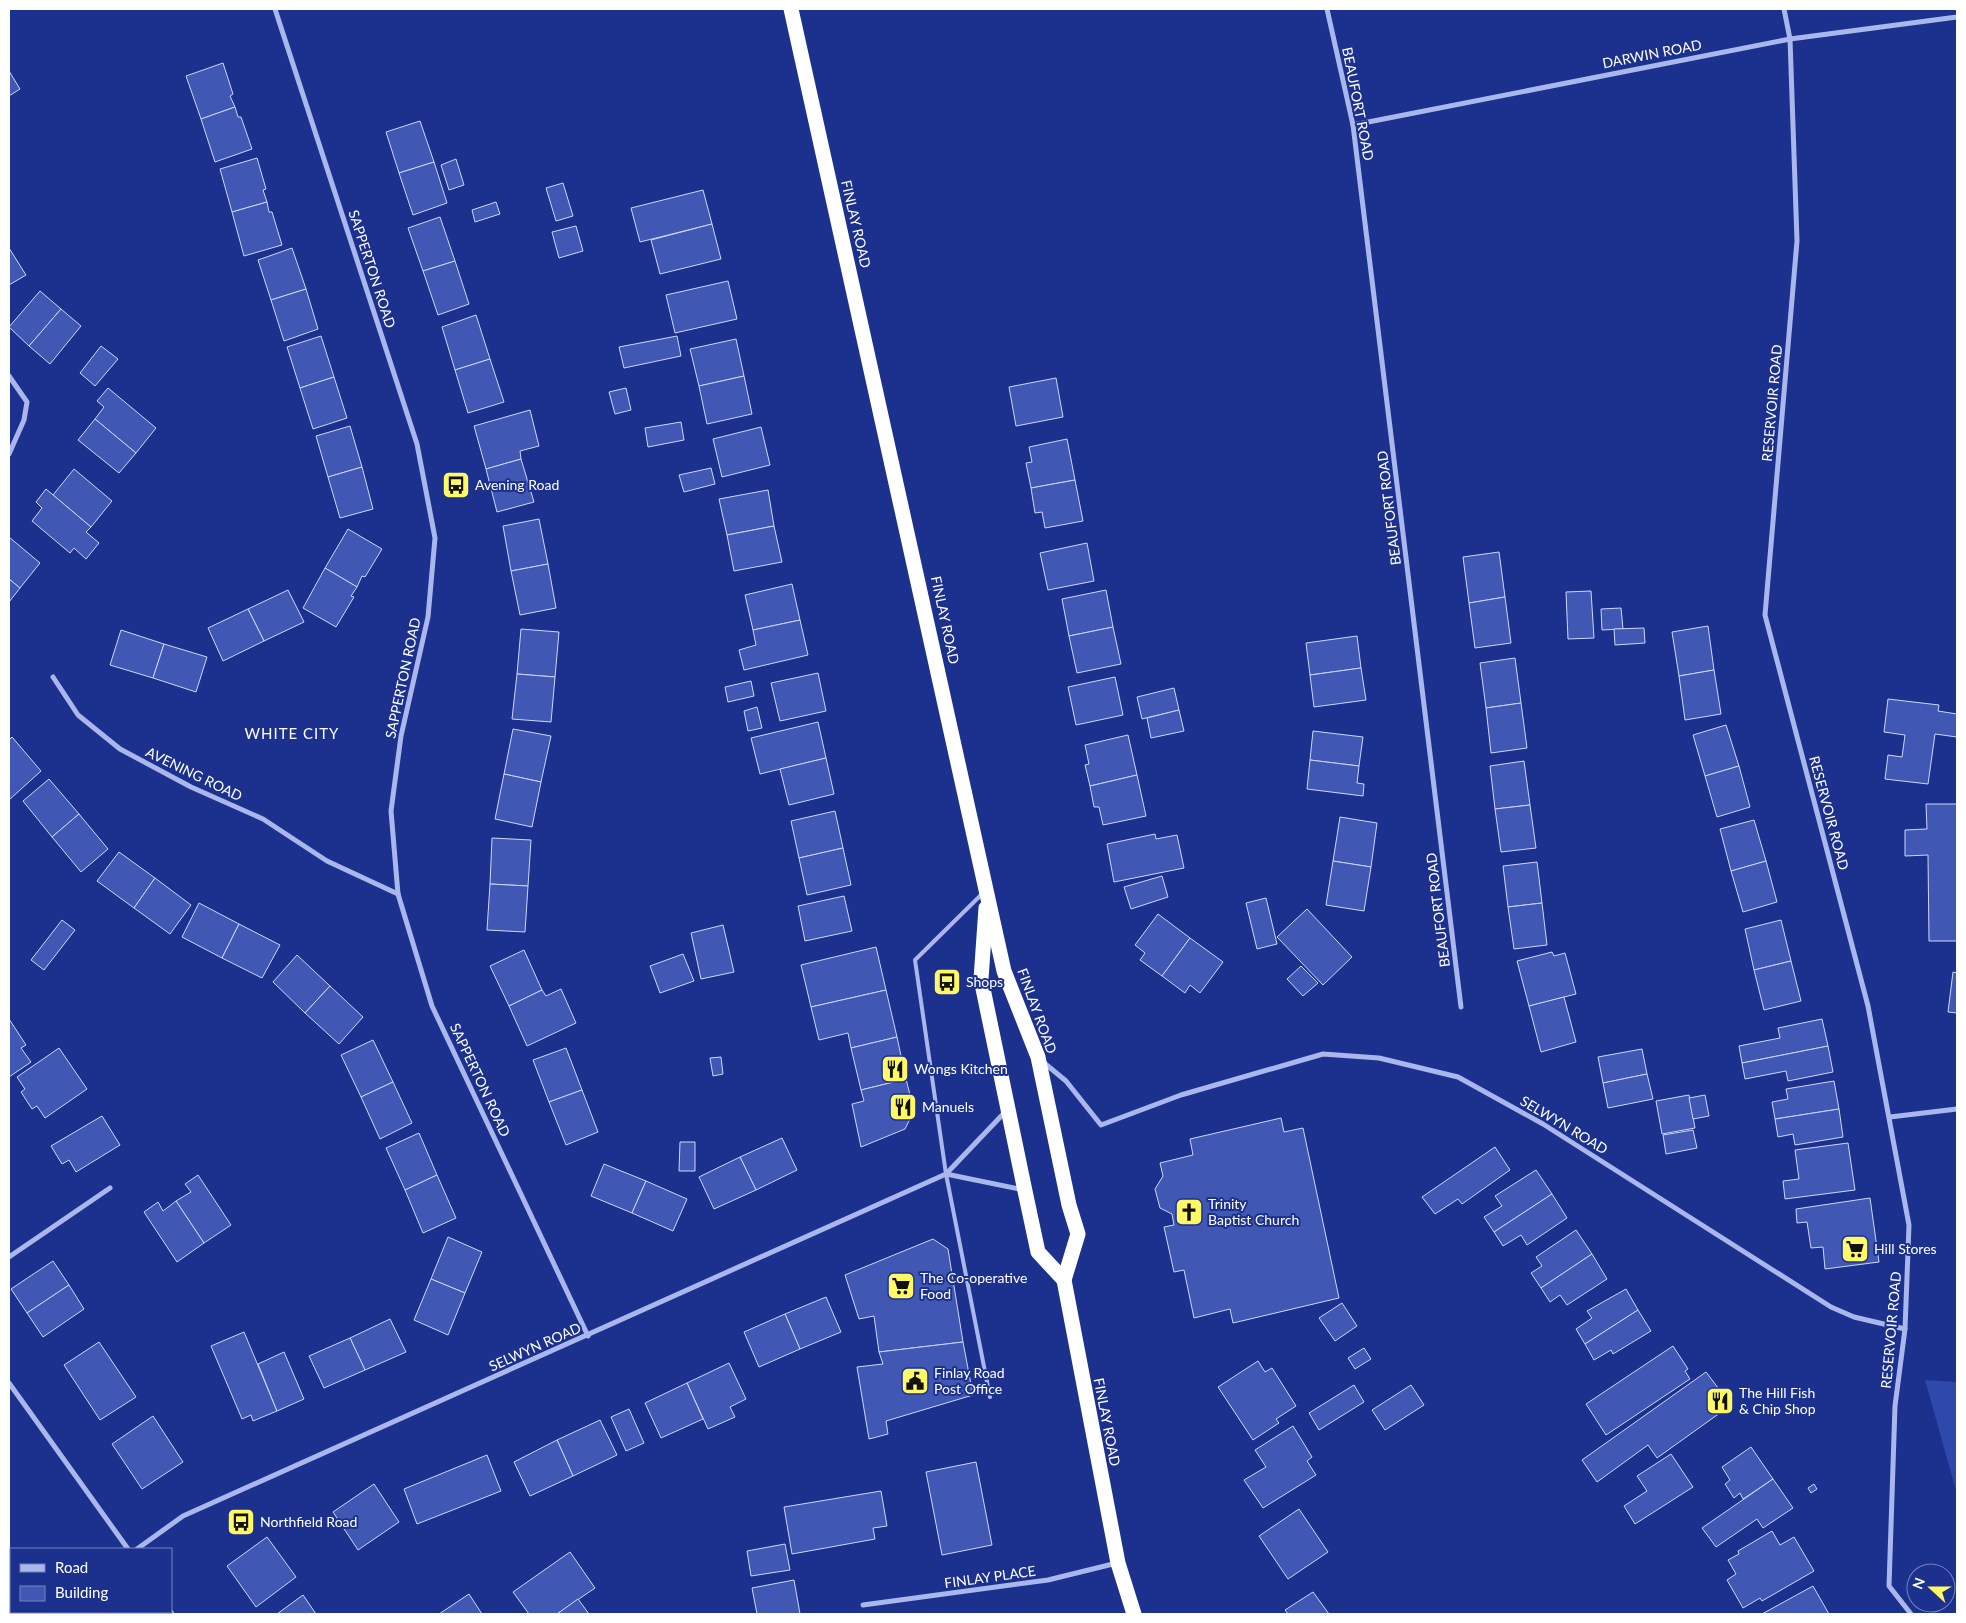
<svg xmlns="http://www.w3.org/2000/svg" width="1966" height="1623" font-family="Lato,sans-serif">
<rect width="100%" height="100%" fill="#1c318e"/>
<path fill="#2f48ac" d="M1925,1380L1957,1382V1494Z"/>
<g fill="#4058b4" stroke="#ced7fa">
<path d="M223,63L233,94L230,96L235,107L201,119L186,76Z"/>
<path d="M9,71L20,89L9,96Z"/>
<path d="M235,107L238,117H241L252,149L215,162L201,119Z"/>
<path d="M420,121L434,162L399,173L386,132Z"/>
<path d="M257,158L266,189L263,190L267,202L232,212L220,169Z"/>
<path d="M456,159L464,185L449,190L441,165Z"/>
<path d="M434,162L447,203L413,215L399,173Z"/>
<path d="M563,183L573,216L556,221L546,188Z"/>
<path d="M703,190L712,224L640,242L631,208Z"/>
<path d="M267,202L269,212H272L282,245L244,256L232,212Z"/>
<path d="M496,202L500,214L475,222L472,210Z"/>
<path d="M440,217L455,261L423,271L408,228Z"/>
<path d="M712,224L721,259L660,274L651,240Z"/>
<path d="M576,226L583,251L559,258L552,232Z"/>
<path d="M9,248L26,275L9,285Z"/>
<path d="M292,248L306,289L271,300L258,260Z"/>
<path d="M455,261L469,304L438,315L423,271Z"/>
<path d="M728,281L737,319L675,333L666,295Z"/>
<path d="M306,289L318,329L284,341L271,300Z"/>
<path d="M40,291L61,309L29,346L9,327Z"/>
<path d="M61,309L81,326L50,364L29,346Z"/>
<path d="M476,315L490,359L455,370L442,327Z"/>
<path d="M321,336L334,377L300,388L287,347Z"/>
<path d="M677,336L681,356L624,368L619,347Z"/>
<path d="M736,339L744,376L699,386L690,349Z"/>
<path d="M101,346L118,359L95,386L80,373Z"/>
<path d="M490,359L504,402L468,413L455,370Z"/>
<path d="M744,376L752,414L707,424L699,386Z"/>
<path d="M334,377L347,418L313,429L300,388Z"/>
<path d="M1056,378L1063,417L1016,426L1009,387Z"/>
<path d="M108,388L156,428L136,453L95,419L104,407L97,401Z"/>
<path d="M626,388L631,410L615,414L609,392Z"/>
<path d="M530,410L539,446L520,451L521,459L486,469L474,426Z"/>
<path d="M95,419L136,453L119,473L78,440Z"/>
<path d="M681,422L684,440L648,447L645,428Z"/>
<path d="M350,426L362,467L328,477L316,436Z"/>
<path d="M761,427L770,465L722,477L713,439Z"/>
<path d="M1067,439L1075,480L1031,488L1026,463L1032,462L1029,447Z"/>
<path d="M521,459L534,502L497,512L486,469Z"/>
<path d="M362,467L373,509L340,518L328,477Z"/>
<path d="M711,468L715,484L684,492L679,475Z"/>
<path d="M74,469L112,501L91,527L53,495Z"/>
<path d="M1075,480L1083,521L1045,528L1042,512L1035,513L1031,488Z"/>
<path d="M46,489L91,527L86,532L99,543L86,559L74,548L70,553L32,521L42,508L36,502Z"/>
<path d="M768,490L774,526L727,535L719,499Z"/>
<path d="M539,519L548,564L511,571L503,526Z"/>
<path d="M774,526L782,562L734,571L727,535Z"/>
<path d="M348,529L382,549L365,577L362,576L357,587L325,568Z"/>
<path d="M9,537L40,563L20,588L9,579Z"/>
<path d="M1087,543L1094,581L1048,590L1040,553Z"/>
<path d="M1499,552L1505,597L1469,603L1463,557Z"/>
<path d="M548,564L556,608L520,615L511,571Z"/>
<path d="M325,568L357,587L351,596L354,597L336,627L303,608Z"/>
<path d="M9,579L20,588L9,602Z"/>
<path d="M792,584L800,620L753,630L745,595Z"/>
<path d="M288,590L304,622L264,641L248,609Z"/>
<path d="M1106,590L1113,627L1069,636L1062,599Z"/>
<path d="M1591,591L1594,638L1568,639L1566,592Z"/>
<path d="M1505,597L1511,643L1475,648L1469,603Z"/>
<path d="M1621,608L1623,629L1602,630L1601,609Z"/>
<path d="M248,609L264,641L223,661L208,628Z"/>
<path d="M800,620L808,655L744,670L739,650L756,645L753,630Z"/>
<path d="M1708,626L1714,670L1679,676L1672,632Z"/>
<path d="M1113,627L1121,664L1077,673L1069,636Z"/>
<path d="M1644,628L1645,643L1615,645L1614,629Z"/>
<path d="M521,629L559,632L555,677L517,674Z"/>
<path d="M121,630L164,644L153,678L110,665Z"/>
<path d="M1357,636L1361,668L1310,675L1306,643Z"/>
<path d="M164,644L207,657L196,692L153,678Z"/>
<path d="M1515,658L1521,703L1486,708L1480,663Z"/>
<path d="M1361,668L1366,700L1314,707L1310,675Z"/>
<path d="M1714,670L1721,714L1685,720L1679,676Z"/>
<path d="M818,673L826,711L780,721L771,683Z"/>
<path d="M517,674L555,677L551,722L512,719Z"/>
<path d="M1115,677L1123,715L1076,725L1068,687Z"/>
<path d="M751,681L754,696L728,702L725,687Z"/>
<path d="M1174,688L1179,710L1142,719L1137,697Z"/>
<path d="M1888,699L1939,705L1938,711L1957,714V737L1935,734L1928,784L1885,779L1888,755L1902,757L1905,735L1884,732Z"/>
<path d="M1521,703L1527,748L1491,753L1486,708Z"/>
<path d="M757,707L762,728L748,731L744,711Z"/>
<path d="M1179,710L1184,731L1151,738L1147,718Z"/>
<path d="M818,722L826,758L760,774L751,738Z"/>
<path d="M1726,725L1739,766L1705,776L1693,735Z"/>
<path d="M513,729L551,736L541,782L504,774Z"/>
<path d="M1313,731L1363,737L1359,766L1310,760Z"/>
<path d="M1128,735L1137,775L1090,786L1085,765L1089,764L1085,745Z"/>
<path d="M12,737L41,771L9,800V740Z"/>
<path d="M826,758L834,794L789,805L780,769Z"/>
<path d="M1310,760L1359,766L1357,783L1364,784L1363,796L1307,789Z"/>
<path d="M1524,761L1530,805L1495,809L1490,766Z"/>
<path d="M1739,766L1750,807L1717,817L1705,776Z"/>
<path d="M504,774L541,782L532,827L495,819Z"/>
<path d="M1137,775L1146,816L1103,825L1099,807H1094L1090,786Z"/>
<path d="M49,779L79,814L52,837L23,801Z"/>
<path d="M1926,804H1957V941H1929L1928,855L1905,856V830L1927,829Z"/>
<path d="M1530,805L1536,848L1501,852L1495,809Z"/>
<path d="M835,811L843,848L799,858L791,821Z"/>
<path d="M79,814L108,849L81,872L52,837Z"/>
<path d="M1340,817L1377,823L1371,867L1333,861Z"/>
<path d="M1754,820L1766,861L1731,871L1720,829Z"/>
<path d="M1155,834L1156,839L1177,835L1184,868L1114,882L1107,844Z"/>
<path d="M492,838L531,840L528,886L490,884Z"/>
<path d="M843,848L851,885L807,895L799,858Z"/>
<path d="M119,852L155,878L134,908L97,881Z"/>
<path d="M1333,861L1371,867L1364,911L1326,905Z"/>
<path d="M1766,861L1777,902L1743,912L1731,871Z"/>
<path d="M1537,862L1542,903L1508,907L1503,866Z"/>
<path d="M1162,876L1168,897L1131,909L1124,887Z"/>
<path d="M155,878L191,905L170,934L134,908Z"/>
<path d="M490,884L528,886L525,932L487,930Z"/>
<path d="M844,896L852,931L805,941L798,906Z"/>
<path d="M1266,898L1277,944L1257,949L1246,903Z"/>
<path d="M199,903L239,924L222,958L182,937Z"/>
<path d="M1542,903L1547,945L1514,949L1508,907Z"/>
<path d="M1307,909L1352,957L1323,985L1277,937Z"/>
<path d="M1158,914L1190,938L1162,976L1140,960L1145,953L1135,945Z"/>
<path d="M62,920L75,930L44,970L31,960Z"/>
<path d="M1781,920L1791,961L1754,970L1745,929Z"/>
<path d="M239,924L280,945L262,978L222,958Z"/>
<path d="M723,925L734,972L701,979L691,933Z"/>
<path d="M1190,938L1223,962L1200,993L1190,985L1185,993L1162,976Z"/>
<path d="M876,947L886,990L811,1007L801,965Z"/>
<path d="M524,950L542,990L509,1006L490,966Z"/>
<path d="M1552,952L1554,956L1565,953L1576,994L1529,1006L1517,961Z"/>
<path d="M683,954L694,981L660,993L650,966Z"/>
<path d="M297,955L330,986L305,1013L273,982Z"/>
<path d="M1791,961L1801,1001L1764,1010L1754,970Z"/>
<path d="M1301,966L1318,983L1303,996L1287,979Z"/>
<path d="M1953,972L1957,973V1013L1948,1012Z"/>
<path d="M330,986L363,1017L339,1044L305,1013Z"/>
<path d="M561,989L576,1023L527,1046L509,1006L542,990L546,996Z"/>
<path d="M886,990L897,1037L851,1048L848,1033L819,1040L811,1007Z"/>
<path d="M1564,997L1576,1042L1541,1052L1529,1006Z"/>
<path d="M9,1019L26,1045L21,1048L31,1062L9,1077Z"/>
<path d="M1822,1019L1828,1046L1742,1063L1739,1046L1780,1038L1778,1028Z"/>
<path d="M897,1037L906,1079L861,1090L851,1048Z"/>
<path d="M373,1040L393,1082L361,1097L341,1055Z"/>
<path d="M1828,1046L1833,1072L1788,1081L1786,1071L1745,1079L1742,1063Z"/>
<path d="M59,1048L87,1089L45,1118L37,1106L32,1109L21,1092L25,1089L17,1077Z"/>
<path d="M566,1048L582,1090L549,1102L533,1060Z"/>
<path d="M1642,1049L1647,1074L1603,1083L1598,1057Z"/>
<path d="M721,1057L723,1074L713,1076L710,1058Z"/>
<path d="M1647,1074L1653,1099L1608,1108L1603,1083Z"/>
<path d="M906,1079L914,1111L905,1129L861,1147L852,1104L864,1101L861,1090Z"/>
<path d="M1834,1081L1839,1109L1775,1119L1772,1102L1788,1099L1786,1089Z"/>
<path d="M393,1082L412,1123L380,1139L361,1097Z"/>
<path d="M582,1090L598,1132L566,1145L549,1102Z"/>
<path d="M1689,1095L1695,1128L1662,1134L1656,1101Z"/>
<path d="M1705,1095L1709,1116L1693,1119L1689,1098Z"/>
<path d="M1839,1109L1843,1137L1795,1145L1793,1134L1778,1137L1775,1119Z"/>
<path d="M102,1116L120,1145L76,1172L69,1160L62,1164L51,1146Z"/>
<path d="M1281,1118L1284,1132L1303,1128L1339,1298L1233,1323L1230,1309L1194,1318L1184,1270L1174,1272L1164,1227L1174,1225L1172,1214L1160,1208L1155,1189L1163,1176L1160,1163L1193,1155L1190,1139Z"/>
<path d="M1693,1130L1697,1148L1666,1154L1663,1135Z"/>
<path d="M419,1133L437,1175L405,1190L386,1148Z"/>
<path d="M782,1138L797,1170L756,1190L740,1157Z"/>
<path d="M680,1142H695V1171H679Z"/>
<path d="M1848,1143L1855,1190L1785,1199L1783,1181L1799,1179L1795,1150Z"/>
<path d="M1495,1147L1510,1170L1462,1204L1458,1199L1435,1214L1422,1197Z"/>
<path d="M740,1157L756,1190L714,1209L699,1177Z"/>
<path d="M604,1164L646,1181L632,1213L591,1196Z"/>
<path d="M1536,1170L1552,1194L1494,1232L1484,1217L1502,1206L1495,1196Z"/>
<path d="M198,1175L231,1225L204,1243L176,1201L191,1192L185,1184Z"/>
<path d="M437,1175L456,1218L423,1233L405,1190Z"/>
<path d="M646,1181L687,1199L673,1231L632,1213Z"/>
<path d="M1552,1194L1567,1218L1527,1245L1521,1235L1503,1246L1494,1232Z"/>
<path d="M1870,1198L1879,1262L1825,1269L1823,1247L1811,1248L1807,1222L1797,1223L1796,1209Z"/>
<path d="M176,1201L204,1243L177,1262L144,1212L158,1202L163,1211Z"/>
<path d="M1576,1230L1592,1254L1541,1288L1531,1273L1542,1266L1536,1257Z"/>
<path d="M448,1237L482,1252L465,1293L431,1279Z"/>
<path d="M933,1239L948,1249L963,1342L879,1352L874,1316L859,1319L845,1275Z"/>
<path d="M1592,1254L1607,1279L1567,1305L1560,1295L1550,1302L1541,1288Z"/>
<path d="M53,1261L69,1285L27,1313L11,1289Z"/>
<path d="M431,1279L465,1293L448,1335L414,1320Z"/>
<path d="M69,1285L84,1309L43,1337L27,1313Z"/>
<path d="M1626,1289L1638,1310L1585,1344L1576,1329L1592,1318L1587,1311Z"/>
<path d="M826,1297L841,1332L800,1349L785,1314Z"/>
<path d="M1342,1303L1357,1326L1335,1341L1319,1318Z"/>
<path d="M1638,1310L1651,1331L1613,1354L1611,1350L1594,1360L1585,1344Z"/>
<path d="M785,1314L800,1349L759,1367L744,1332Z"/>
<path d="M390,1319L406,1352L365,1370L350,1338Z"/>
<path d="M244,1332L277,1411L253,1421L251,1415L242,1419L211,1346Z"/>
<path d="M350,1338L365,1370L324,1388L309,1356Z"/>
<path d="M99,1342L136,1397L100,1420L64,1365Z"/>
<path d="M963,1342L973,1395L886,1421L888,1434L869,1439L857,1367L883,1364L879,1352Z"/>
<path d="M1673,1346L1688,1369L1685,1371L1690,1379L1606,1435L1586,1404Z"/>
<path d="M1364,1348L1371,1359L1355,1369L1348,1358Z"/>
<path d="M284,1352L304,1399L277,1411L258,1364Z"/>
<path d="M1258,1361L1265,1372L1272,1368L1296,1406L1276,1419L1279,1423L1253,1440L1218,1387Z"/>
<path d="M729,1363L746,1399L730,1407L735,1417L708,1429L687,1383Z"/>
<path d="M1706,1372L1731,1405L1657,1458L1648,1445L1597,1482L1582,1460Z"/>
<path d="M687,1383L703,1419L661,1438L645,1403Z"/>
<path d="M1354,1385L1364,1402L1319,1430L1309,1413Z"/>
<path d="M1411,1385L1424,1405L1385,1430L1372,1410Z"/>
<path d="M629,1409L644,1443L626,1451L611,1417Z"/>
<path d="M153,1416L183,1462L142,1489L112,1444Z"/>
<path d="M600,1420L617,1455L573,1476L557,1440Z"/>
<path d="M1293,1426L1312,1457L1307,1461L1316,1475L1263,1508L1244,1480L1266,1467L1255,1450Z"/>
<path d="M557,1440L573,1476L530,1496L514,1462Z"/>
<path d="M1751,1447L1773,1479L1743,1499L1740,1493L1734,1498L1725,1484L1730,1480L1722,1467Z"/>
<path d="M1671,1454L1693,1487L1635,1524L1624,1506L1647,1491L1637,1476Z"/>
<path d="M487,1455L501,1491L417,1524L404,1489Z"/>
<path d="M976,1462L992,1545L942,1555L926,1472Z"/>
<path d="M1773,1479L1793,1508L1763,1528L1757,1519L1716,1547L1702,1528Z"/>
<path d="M374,1484L399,1522L358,1550L333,1512Z"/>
<path d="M1814,1484L1817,1489L1811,1493L1808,1488Z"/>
<path d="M881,1491L887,1526L873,1528L875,1539L792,1554L784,1507Z"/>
<path d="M1299,1509L1328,1552L1288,1579L1259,1536Z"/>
<path d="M1772,1531L1780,1545L1794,1537L1814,1571L1762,1601L1760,1598L1743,1608L1727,1580L1736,1574L1728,1560L1739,1554L1738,1551Z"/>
<path d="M267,1537L296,1577L256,1607L227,1566Z"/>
<path d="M785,1544L790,1570L751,1576L747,1551Z"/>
<path d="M570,1552L595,1588L557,1614H529L513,1592Z"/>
<path d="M794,1580L800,1614H757L752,1588Z"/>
<path d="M1813,1586L1829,1614H1762Z"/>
<path d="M1313,1592L1329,1614H1288L1285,1610Z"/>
<path d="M469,1594L482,1614H439Z"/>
<path d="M303,1595L316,1614H277Z"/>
<path d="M578,1599L589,1614H557Z"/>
</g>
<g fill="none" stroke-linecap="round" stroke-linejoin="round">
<path stroke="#a9b7ed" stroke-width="4" d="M982,894L915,960L946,1174L990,1397"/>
<g stroke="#a9b7ed" stroke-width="5">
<path d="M275,9L417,444L435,538L428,617L401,736L391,811L398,894L432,1006L588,1336"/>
<path d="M1327,9L1353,125L1461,1007"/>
<path d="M1784,9L1790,39L1797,241L1765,615L1868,1006L1909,1225L1905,1329L1895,1406L1889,1586L1911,1614"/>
<path d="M1353,125L1790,39L1957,17"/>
<path d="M9,376L27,402L24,420L9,454"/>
<path d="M53,677L78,715L120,749L191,787L263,819L327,861L398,894"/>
<path d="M1043,1062L1066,1081L1101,1125L1181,1095L1323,1054L1379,1058L1458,1077L1543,1124L1831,1307L1854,1317L1905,1329"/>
<path d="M1890,1117L1957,1109"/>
<path d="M946,1174L1024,1190"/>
<path d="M9,1257L110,1188"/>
<path d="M9,1383L128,1549"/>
<path d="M137,1549L183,1516L946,1174L1006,1111"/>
<path d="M863,1605L1048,1580L1117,1563"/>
<path d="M171,1612L172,1614"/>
</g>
<g stroke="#fff" stroke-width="15">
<path d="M791,9L1004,971L1038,1057L1069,1205L1078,1234L1064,1280"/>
<path d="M986,908L981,979L1025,1191L1038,1252L1064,1280L1118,1563L1134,1614"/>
</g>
</g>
<defs>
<g id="bus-square" transform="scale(1.4375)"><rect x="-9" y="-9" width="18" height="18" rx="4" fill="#fef766" stroke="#1c318e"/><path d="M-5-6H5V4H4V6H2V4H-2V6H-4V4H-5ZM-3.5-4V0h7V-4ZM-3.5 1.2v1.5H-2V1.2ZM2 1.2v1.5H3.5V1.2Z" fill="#111"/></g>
<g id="restaurant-square" transform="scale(1.4375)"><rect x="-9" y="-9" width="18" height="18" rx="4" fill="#fef766" stroke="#1c318e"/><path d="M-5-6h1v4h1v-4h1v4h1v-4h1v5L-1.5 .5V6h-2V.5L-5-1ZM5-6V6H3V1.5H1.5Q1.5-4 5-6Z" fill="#111"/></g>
<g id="church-square" transform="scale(1.4375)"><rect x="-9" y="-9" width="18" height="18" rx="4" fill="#fef766" stroke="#1c318e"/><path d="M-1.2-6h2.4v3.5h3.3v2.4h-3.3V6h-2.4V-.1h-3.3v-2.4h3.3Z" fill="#111"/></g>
<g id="supermarket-square" transform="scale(1.4375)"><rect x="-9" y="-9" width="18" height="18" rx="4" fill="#fef766" stroke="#1c318e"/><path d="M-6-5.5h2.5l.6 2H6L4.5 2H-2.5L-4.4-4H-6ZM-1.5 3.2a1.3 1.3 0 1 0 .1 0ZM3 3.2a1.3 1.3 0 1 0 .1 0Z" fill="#111"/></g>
<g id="civic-square" transform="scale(1.4375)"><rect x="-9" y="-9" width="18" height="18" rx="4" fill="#fef766" stroke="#1c318e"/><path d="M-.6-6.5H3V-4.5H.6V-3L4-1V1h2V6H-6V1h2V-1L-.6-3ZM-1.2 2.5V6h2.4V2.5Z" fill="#111"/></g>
</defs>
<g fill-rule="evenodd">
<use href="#bus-square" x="456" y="485"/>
<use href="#bus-square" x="947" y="982"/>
<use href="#restaurant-square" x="895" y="1069"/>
<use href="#restaurant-square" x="903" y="1107"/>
<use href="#church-square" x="1189" y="1212"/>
<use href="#supermarket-square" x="1855" y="1249"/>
<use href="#supermarket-square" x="901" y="1286"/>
<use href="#civic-square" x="915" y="1381"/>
<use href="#restaurant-square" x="1720" y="1401"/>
<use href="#bus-square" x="241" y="1522"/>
</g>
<g text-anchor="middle" stroke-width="4" stroke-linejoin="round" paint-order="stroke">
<g font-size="14" fill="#fff" stroke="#1c318e">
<text transform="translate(1652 54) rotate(-11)" y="5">DARWIN ROAD</text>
<text transform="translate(1358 104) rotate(79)" y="5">BEAUFORT ROAD</text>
<text transform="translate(856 224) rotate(77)" y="5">FINLAY ROAD</text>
<text transform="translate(372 269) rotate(72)" y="5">SAPPERTON ROAD</text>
<text transform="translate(1772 403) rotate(-85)" y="5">RESERVOIR ROAD</text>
<text transform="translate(1389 508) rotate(-97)" y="5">BEAUFORT ROAD</text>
<text transform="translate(945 620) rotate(78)" y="5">FINLAY ROAD</text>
<text transform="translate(403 678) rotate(-78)" y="5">SAPPERTON ROAD</text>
<text transform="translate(194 774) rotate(26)" y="5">AVENING ROAD</text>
<text transform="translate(1829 813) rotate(75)" y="5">RESERVOIR ROAD</text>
<text transform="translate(1438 910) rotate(-97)" y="5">BEAUFORT ROAD</text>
<text transform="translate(1037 1011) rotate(70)" y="5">FINLAY ROAD</text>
<text transform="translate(480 1080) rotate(65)" y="5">SAPPERTON ROAD</text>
<text transform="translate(1564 1125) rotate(31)" y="5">SELWYN ROAD</text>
<text transform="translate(1891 1330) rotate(-85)" y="5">RESERVOIR ROAD</text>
<text transform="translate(535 1347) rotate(-24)" y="5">SELWYN ROAD</text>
<text transform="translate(1107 1422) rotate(79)" y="5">FINLAY ROAD</text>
<text transform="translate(990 1577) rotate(-8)" y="5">FINLAY PLACE</text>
</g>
<g font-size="14" fill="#fff" stroke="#1c318e" text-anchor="start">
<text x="475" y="490">Avening Road</text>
<text x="966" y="987">Shops</text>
<text x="914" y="1074">Wongs Kitchen</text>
<text x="922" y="1112">Manuels</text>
<text x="1208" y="1209">Trinity<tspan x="1208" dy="16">Baptist Church</tspan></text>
<text x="1874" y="1254">Hill Stores</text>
<text x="920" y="1283">The Co-operative<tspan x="920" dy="16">Food</tspan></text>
<text x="934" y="1378">Finlay Road<tspan x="934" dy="16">Post Office</tspan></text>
<text x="1739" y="1398">The Hill Fish<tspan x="1739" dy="16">&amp; Chip Shop</tspan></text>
<text x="260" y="1527">Northfield Road</text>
</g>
<g font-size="15" letter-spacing="1" fill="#fff" stroke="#1c318e">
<text x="292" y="739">WHITE CITY</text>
</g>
</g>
<rect width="1966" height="1623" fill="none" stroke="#ffffff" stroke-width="20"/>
<rect x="10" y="1548" width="162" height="65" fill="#1c318e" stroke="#7783bb"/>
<rect x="20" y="1564" width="25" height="8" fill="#a9b7ed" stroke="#7783bb"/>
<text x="55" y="1573" font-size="15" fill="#ffffff">Road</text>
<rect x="20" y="1586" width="25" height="15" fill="#4058b4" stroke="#7783bb"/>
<text x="55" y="1598" font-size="15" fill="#ffffff">Building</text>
<g transform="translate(1931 1588) rotate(291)"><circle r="24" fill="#1c318e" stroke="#7783bb"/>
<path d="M0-4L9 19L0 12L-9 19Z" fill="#fef766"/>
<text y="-8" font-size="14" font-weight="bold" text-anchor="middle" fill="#ffffff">N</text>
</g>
</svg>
